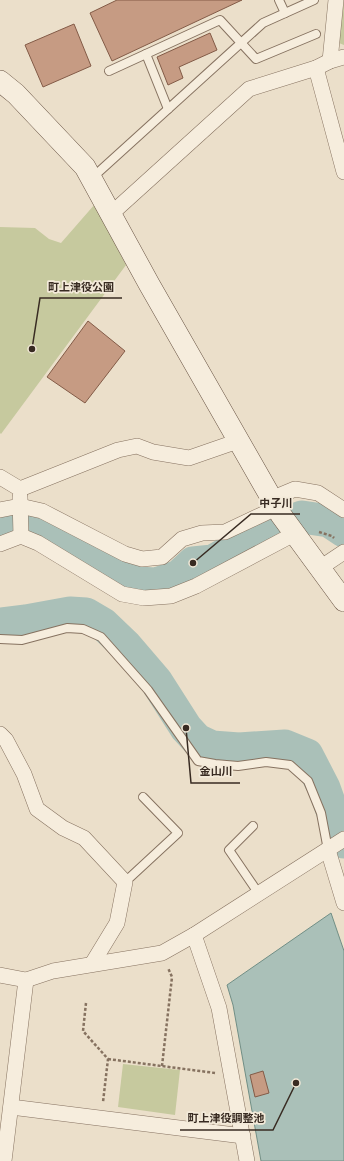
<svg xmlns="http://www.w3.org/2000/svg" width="344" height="1161" font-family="Literata,'Noto Sans JP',serif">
<rect width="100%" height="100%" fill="#ebdfca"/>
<g fill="#c6c99e">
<path d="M344,0V45L339,43Z"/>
<path d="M95,204L126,265L1,434L0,433V227L35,228L49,239L61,243Z"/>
<path d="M123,1064L180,1070L175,1115L118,1107Z"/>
</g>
<path fill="#aac0b8" stroke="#718e85" d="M331,913L344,951V1161H261L233,1005L227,985Z"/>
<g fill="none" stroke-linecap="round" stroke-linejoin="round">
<g stroke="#aac0b8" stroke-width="33">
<path d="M0,527L28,524L52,534L136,583L156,584L179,576L193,563L213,561L270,529L302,517L329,521L344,531"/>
<path d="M0,624L26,621L70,613L86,614L103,624L126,646L156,681L186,728L197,740L212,747L239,749L285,746L307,755L324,788L338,827L344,842"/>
</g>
</g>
<g fill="#c69b83" stroke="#835b47">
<path d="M117,0H242L112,61L90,13Z"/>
<path d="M74,24L91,66L43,87L25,45Z"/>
<path d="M210,33L217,50L179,67L183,78L168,85L157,57Z"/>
<path d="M88,321L125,351L85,403L47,377Z"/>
<path d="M263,1071L269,1093L255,1097L250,1075Z"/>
</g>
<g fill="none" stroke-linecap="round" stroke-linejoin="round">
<g stroke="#867260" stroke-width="10">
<g id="lane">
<path d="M279,0L285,13"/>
<path d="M109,71L146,54"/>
<path d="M168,109L146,54L220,20L256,59L316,34"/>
<path d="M92,178L263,23L314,0"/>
<path d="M0,639L22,640L67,628L83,629L101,637L148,690L198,761L215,764L238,766L266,762L290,765L308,781L321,813L328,850"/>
<path d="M253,826L229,850L259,894"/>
<path d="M125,882L178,833L143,797"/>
</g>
</g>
<g stroke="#867260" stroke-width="16">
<g id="street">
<path d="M330,61L336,0"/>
<path d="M316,68L344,172"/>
<path d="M111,214L249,89L316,68L330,61L344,57"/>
<path d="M0,477L20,489L118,450L137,446L153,452L189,458L238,441"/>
<path d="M20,497L21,536"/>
<path d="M271,499L295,489L318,493L344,510"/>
<path d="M0,510L20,506L42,511L125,554L142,559L162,557L182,539L202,533L225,532L276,508"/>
<path d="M0,544L21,536L38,543L122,594L144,598L171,596L196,586L294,534"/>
<path d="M320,568L344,552"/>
<path d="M0,734L6,740L24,774L37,809L63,828L84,838L125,882L117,923L92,964"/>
<path d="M328,850L344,903"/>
<path d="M194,935L219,1008L247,1161"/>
<path d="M0,975L26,980L53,971L162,953L194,935L344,839"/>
<path d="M11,1107L243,1136"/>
<path d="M4,1161L26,980"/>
</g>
</g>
<g stroke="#685343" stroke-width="22">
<path id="secondary" d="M0,81L16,94L85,167L149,284L281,515L344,601"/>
</g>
<g stroke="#867260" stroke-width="2.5" stroke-dasharray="3 2" stroke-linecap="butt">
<path d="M319,532L332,536L334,538"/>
<path d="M86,1003L83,1031L108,1059L103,1102"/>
<path d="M108,1059L215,1073"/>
<path d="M162,1066L172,977L168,968"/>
</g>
<use href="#lane" stroke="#f6eddd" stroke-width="8"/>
<use href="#street" stroke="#f6eddd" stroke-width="15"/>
<use href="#secondary" stroke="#f6eddd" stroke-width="21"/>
</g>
<path fill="none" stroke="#382b22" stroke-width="1.5" d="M32 349L40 298H122M193 563L251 514H300M186 728L191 783H240M296 1083L273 1130H180"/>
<g fill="#382b22" stroke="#f3ead9" stroke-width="1.5">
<circle cx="32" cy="349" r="4"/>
<circle cx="193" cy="563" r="4"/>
<circle cx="186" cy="728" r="4"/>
<circle cx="296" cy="1083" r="4"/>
</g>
<g font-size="11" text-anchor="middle" font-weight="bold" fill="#382b22" stroke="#f3ead9" stroke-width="3.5" stroke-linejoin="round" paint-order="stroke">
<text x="81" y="291">町上津役公園</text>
<text x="276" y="507">中子川</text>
<text x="216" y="775">金山川</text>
<text x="226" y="1122">町上津役調整池</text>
</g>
</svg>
